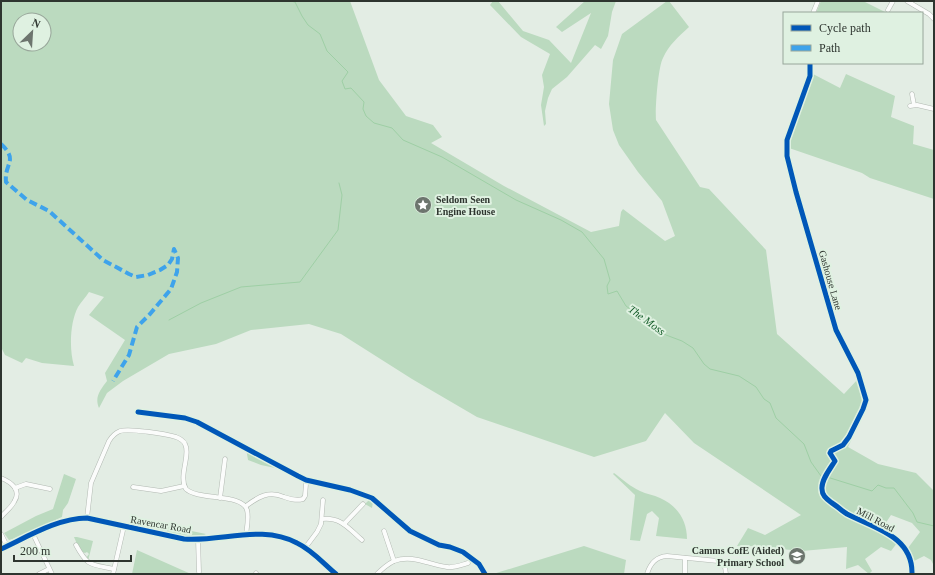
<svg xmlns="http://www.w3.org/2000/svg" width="935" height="575" font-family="'Times New Roman',serif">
<rect width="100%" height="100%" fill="#e3ede4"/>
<g fill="#bbdabf" fill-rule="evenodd">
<path d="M1,1H350L379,80L406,116L433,125L442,137L431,143L504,186L591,232L619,226L621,212L623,209L665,241L675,236L662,201L638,172L619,145L613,130L609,104L613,60L622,34L667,1H669L689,27C678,37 669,45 663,58C658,67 655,109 656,120L700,187L709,189L766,250L777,334L844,394L858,379L867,408L848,447L878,464L916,473L934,491V566L931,560L924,556L914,561L908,548L920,532L912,523L891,515L883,527L897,543L891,551L881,547L865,559L872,571L869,574L858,565L846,569L847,547L802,551L749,546L746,547L737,546L748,528L765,535L801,515L694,443L665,413L646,441L594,457L477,417L412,379L341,334L309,324L251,330L216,344L169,354L123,381L107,393L99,408C94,397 101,389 107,381L105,373L125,340L89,315L104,297L89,292C86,297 81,302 78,307C70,322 69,349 74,366L42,363L26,358L22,363L5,355L1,347ZM20,20H44V44H20Z"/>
<path d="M493,1H498L523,31L549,40L571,63L591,13L562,32L556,27L585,1H616L612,12L608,36L601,49L595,45L567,77L552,89L548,98L545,111L546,124L544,126L541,105L544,87L542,75L550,54L521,37L490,5Z"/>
<path d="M821,1H863L887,13H816Z"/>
<path d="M813,74L840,88L846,74L895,96L891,117L914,126L913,144L934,150V199L870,178L862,173L789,148V139Z"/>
<path d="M246,448L302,476L343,486L374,496L379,503L378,506L373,502L372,508L365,504L369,500L344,489L306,481L280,469L261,465L248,460Z"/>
<path d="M614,473C622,479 631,487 640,491C646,494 654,495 660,498C678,506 687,521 687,539L656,536L659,518L652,511L647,514L640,541L630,540L635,495L613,474Z"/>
<path d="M64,474L76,479L68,503L63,510L62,517L13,539L9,540L4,533L36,516L53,509Z"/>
<path d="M167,526L206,534C193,542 163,532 149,529V527L166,529Z"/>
<path d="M74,537H77L93,541L88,561L86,558L89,554L87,552L85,553L80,551Z"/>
<path d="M584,546L626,560L624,574H493Z"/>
<path d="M137,550L191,574H132Z"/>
</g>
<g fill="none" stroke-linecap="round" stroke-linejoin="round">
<g stroke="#9ecfa5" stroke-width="1">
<path d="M290,1L295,2L302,16L308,25L320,34L327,51L348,72L342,81L345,89L351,88L364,102L363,109L366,116L374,123L392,128L403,140L442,157L516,200L561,220L582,232L604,259L610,280L607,286L608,294L617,291L626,306L666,335L682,341L693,348L704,364L710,369L739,376L756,387L764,399L770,403L776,418L804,444L811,462L821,476L824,477"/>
<path d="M169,320L201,303L241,287L300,282L338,230L342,195L339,183"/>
<path d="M827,477L872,491L878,485L886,488H894L913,513L917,522L934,526"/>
</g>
<g stroke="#b2b9b2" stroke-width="5">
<g id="minor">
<path d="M907,1L929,14L934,19"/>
<path d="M888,10L893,1"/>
<path d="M813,13L818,1"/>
<path d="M810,63V76L787,140V156L796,192L836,330L858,373L866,400L863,409L849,437L843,445L831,451L830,453L835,461C830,469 821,480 822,489C822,496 827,499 832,503C837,506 842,511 847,514C874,528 913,536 912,574"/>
<path d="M912,94L914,105"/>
<path d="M910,106L917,105L934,109"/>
<path d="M1,478C11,482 22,490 14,502C11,508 5,512 1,517"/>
<path d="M133,487L161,491L184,486"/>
<path d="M15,488L26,484L50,489"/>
<path d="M220,498L225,459"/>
<path d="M246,506C258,497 269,490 284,497C290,499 296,501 303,499L305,496L306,484"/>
<path d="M87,518L91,483L109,441C112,436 115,433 120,431C129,428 166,434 176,437C179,438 184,441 185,444C191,455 178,476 186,489C199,501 242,493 247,510C249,517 247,527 246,535"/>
<path d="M322,519C341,517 348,528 362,540"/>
<path d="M344,524L363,504"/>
<path d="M384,531L394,561"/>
<path d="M1,534L7,546"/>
<path d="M33,534L52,574"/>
<path d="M198,539L199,572"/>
<path d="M76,545C88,567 90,564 114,569"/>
<path d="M305,548L317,532L321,524L323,500"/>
<path d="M1,549C27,537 58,518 87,518L184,539C222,542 262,524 297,543C312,550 324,564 336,574"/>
<path d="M39,574L49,569"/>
<path d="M113,574L124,526"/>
<path d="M256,574V573"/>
<path d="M377,574C382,569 388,564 394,561C413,554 429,565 447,567C454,568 461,565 468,563"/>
<path d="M647,574C650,564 655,557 667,556L718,561L725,567L726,574"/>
<path d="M685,574V558"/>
</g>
</g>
<use href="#minor" stroke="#fbfcfb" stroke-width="4"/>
<path stroke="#3ea3eb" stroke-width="4" stroke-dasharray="8 4" stroke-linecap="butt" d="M1,144C19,161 4,163 6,182L27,200L49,211L103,260L129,274L136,277L148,275L160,270L168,265L172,259L174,249L178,258L177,272L171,289L150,314L137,327L129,355L113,381"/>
<g stroke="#dff1e1" stroke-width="8">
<g id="cycleway">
<path d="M810,63V76L787,140V156L796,192L836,330L858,373L866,400L863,409L849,437L843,445L831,451L830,453L835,461C830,469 821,480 822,489C822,496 827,499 832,503C837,506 842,511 847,514C874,528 913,536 912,574"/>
<path d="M138,412L185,418L197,422L298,476L306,480L350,490L372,498L410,531L439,545L450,547L463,552L479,564L485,574"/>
<path d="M1,549C27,537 58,518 87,518L184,539C222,542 262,524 297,543C312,550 324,564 336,574"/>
</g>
</g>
<use href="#cycleway" stroke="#0057b8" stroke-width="5"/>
</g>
<defs>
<g id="sight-disc" transform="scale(0.9)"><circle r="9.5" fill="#6d756e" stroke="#dff1e1"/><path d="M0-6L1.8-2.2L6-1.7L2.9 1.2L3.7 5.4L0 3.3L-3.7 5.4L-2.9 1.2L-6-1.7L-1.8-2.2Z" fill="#fff"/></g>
<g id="school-disc" transform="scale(0.9)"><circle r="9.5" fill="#6d756e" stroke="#dff1e1"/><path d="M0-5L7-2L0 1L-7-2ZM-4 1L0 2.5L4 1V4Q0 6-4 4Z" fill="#fff"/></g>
</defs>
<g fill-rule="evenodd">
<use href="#sight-disc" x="423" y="205"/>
<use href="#school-disc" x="797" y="556"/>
</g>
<g text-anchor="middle" stroke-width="4" stroke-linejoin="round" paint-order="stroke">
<g font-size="10" font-weight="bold" fill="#2e352f" stroke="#dff1e1" text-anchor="start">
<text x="436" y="203">Seldom Seen<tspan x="436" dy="12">Engine House</tspan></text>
<text x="784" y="554" text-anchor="end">Camms CofE (Aided)<tspan x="784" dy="12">Primary School</tspan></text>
</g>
<g font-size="10" fill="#2e352f" stroke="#dff1e1">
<text transform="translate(831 280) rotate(74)" y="4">Gashouse Lane</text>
<text transform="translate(876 519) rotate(28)" y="4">Mill Road</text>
<text transform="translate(161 524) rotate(10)" y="4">Ravencar Road</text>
</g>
<g font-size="11" font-style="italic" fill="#135c28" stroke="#dff1e1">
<text transform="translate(647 320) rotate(36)" y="4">The Moss</text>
</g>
</g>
<rect width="935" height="575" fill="none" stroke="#2e352f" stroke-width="4"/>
<rect x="783" y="12" width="140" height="52" fill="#dff1e1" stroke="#98a69a"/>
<rect x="791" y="25" width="20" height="6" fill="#0057b8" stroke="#98a69a"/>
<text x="819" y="32" font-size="12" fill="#2e352f">Cycle path</text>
<rect x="791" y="45" width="20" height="6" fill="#3ea3eb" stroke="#98a69a"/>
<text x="819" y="52" font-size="12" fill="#2e352f">Path</text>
<g transform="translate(32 32) rotate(25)"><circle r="19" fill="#dff1e1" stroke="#98a69a"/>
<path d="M0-3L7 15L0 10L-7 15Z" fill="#6d756e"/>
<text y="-6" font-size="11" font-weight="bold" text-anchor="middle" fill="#2e352f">N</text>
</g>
<path d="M14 555v6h117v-6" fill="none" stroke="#2e352f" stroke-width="2"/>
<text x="20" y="555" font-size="12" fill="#2e352f" stroke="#dff1e1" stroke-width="3" paint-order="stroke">200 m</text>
</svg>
